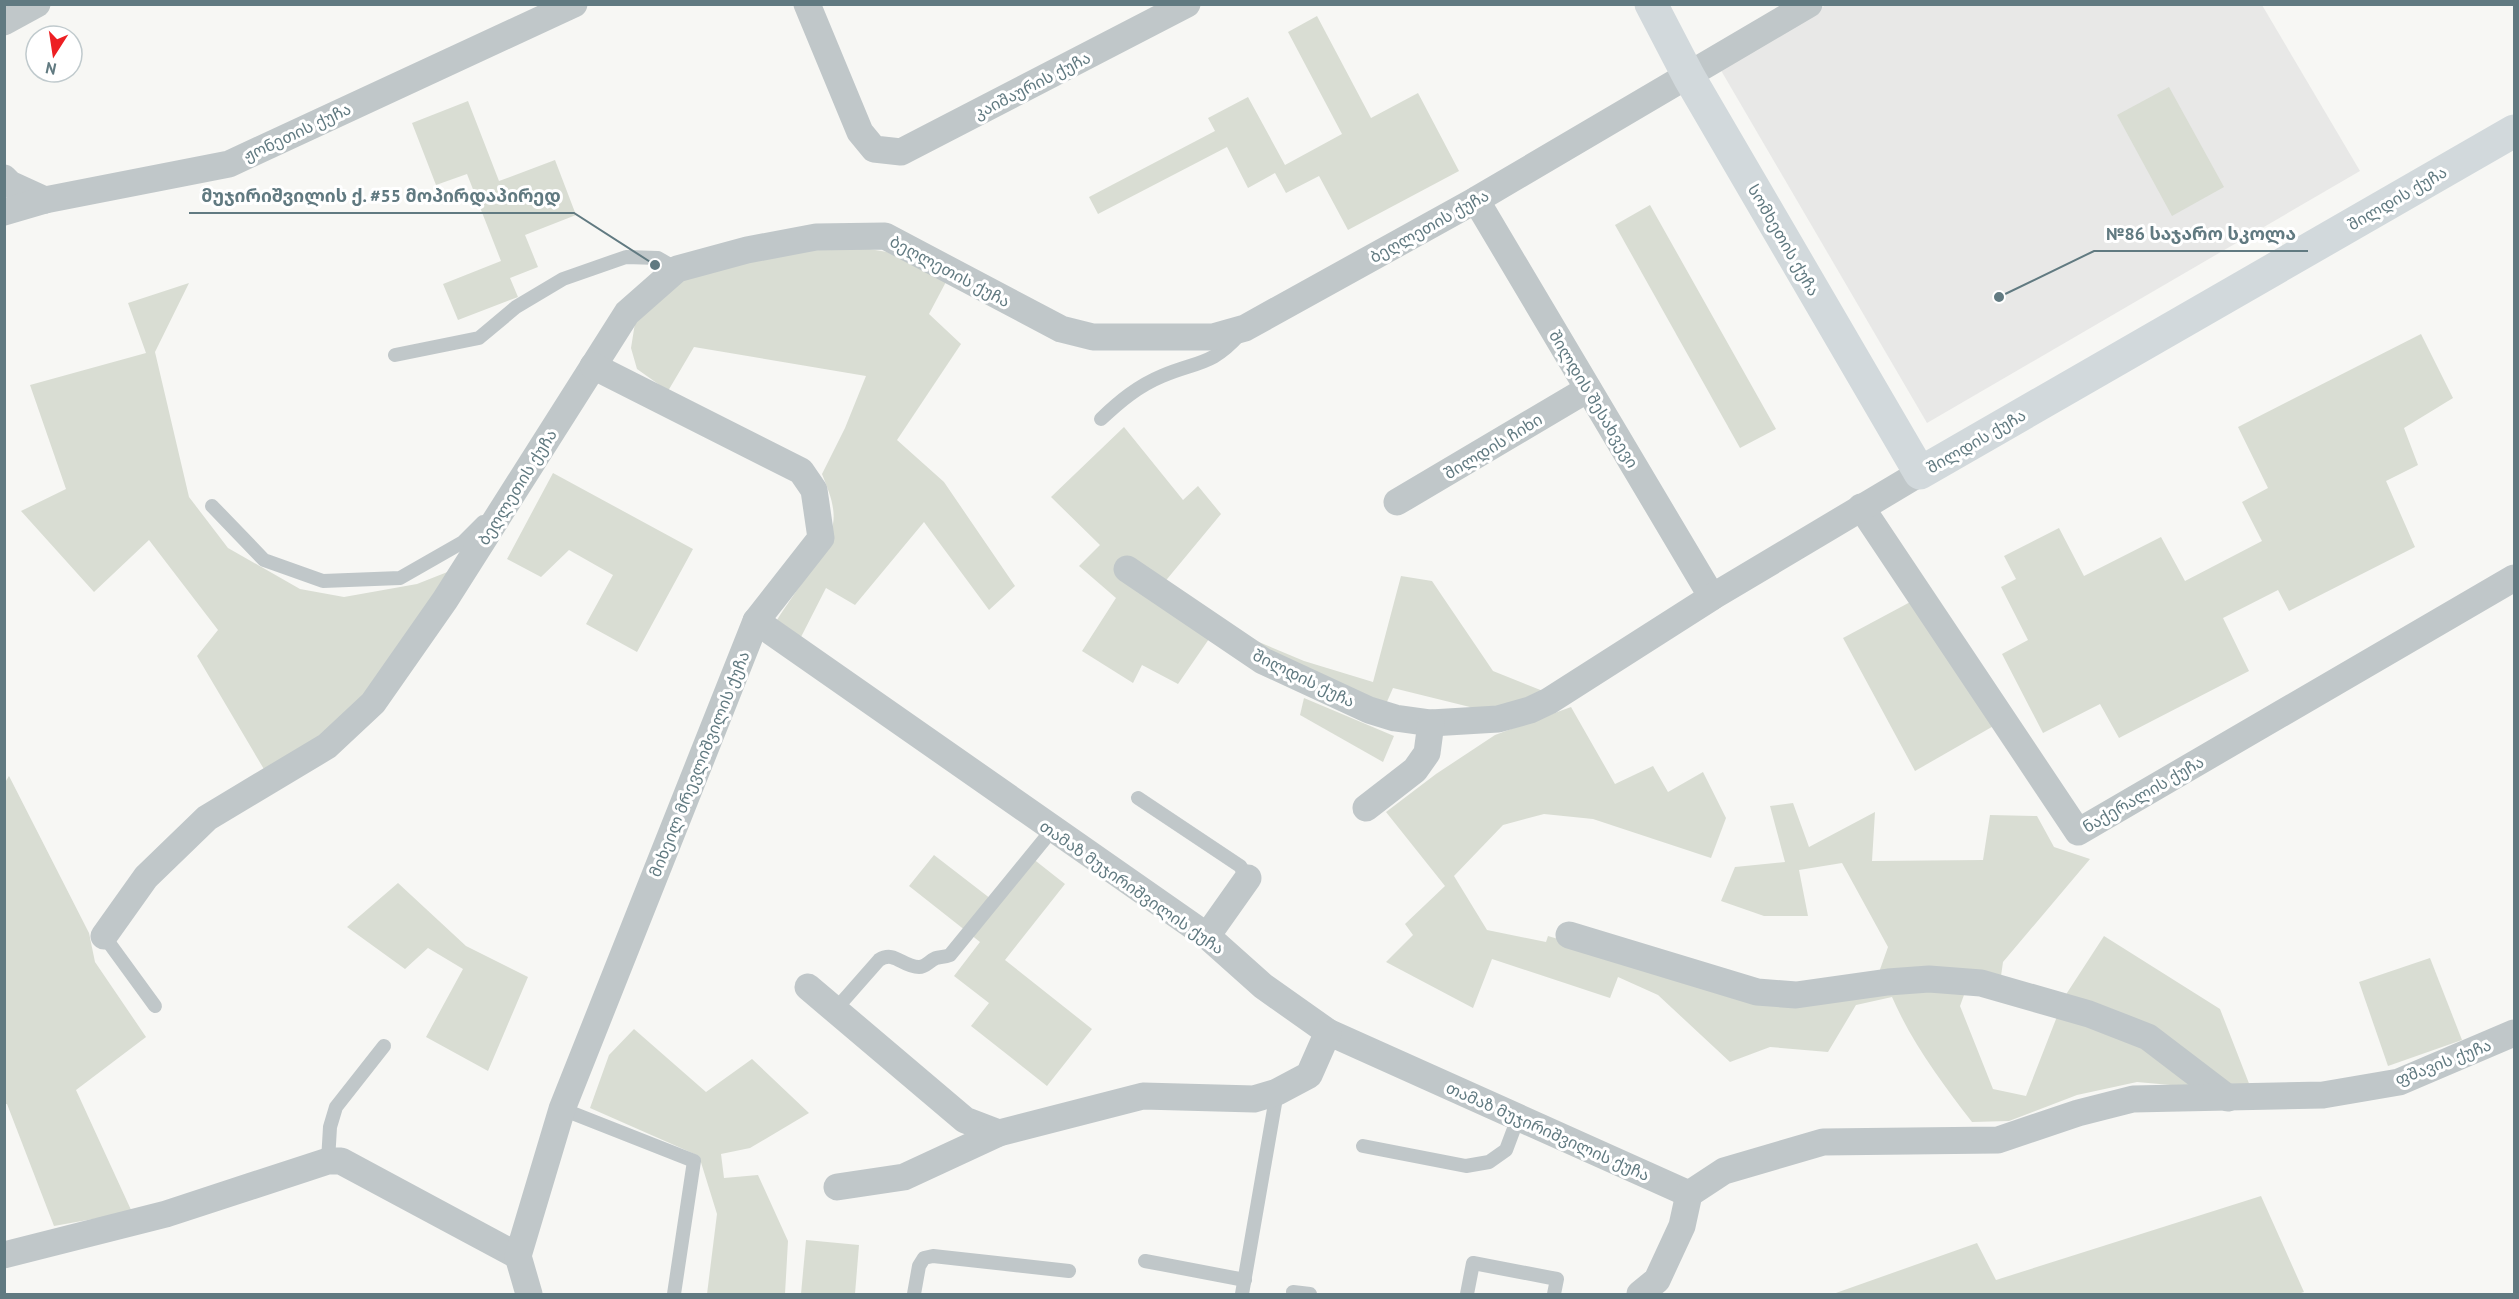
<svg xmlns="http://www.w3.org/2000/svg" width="2519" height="1299" font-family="'PT Sans','Noto Sans Georgian',sans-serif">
<rect width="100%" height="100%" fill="#f7f7f4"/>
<path fill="#e8e8e7" d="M1826,5H2262L2360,171L1927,423L1719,67Z"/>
<g fill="#d9ddd3">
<path d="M1317,16L1371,118L1418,93L1459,171L1348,230L1319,176L1286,193L1275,173L1248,188L1227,147L1098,214L1089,197L1215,131L1208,118L1248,97L1285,165L1342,134L1288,32Z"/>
<path d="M2169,87L2224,187L2172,216L2117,115Z"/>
<path d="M468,101L499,181L555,160L576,215L525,235L538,267L510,278L518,297L458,320L443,284L501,261L467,174L436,185L412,123Z"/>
<path d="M1650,205L1776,429L1740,448L1615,225Z"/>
<path d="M804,245L851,246L887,252L947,280L929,314L961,344L897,440L944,482L1015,586L989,610L924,522L855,605L826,588L801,637L777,620C792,596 828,550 833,524C836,507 828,489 822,474L845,428L866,376L694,347L668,391L637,369L631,348L635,323L681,279Z"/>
<path d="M189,283L155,352L189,497L228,548L300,589L344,597L417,584L455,569L357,704L325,736L265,771L197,656L218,630L149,540L94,592L21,511L66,489L30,385L146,353L128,303Z"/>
<path d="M2421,334L2453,398L2404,428L2418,465L2386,481L2415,547L2289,611L2278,590L2223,618L2249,671L2119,738L2100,704L2043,733L2002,654L2028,640L2001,587L2016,579L2004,556L2059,528L2084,576L2161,537L2185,581L2262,541L2242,502L2268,488L2238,427Z"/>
<path d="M1124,427L1183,500L1198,486L1221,514L1153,596L1211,636L1178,684L1142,665L1133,683L1082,651L1116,598L1079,566L1100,545L1051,497Z"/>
<path d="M553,473L693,549L637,652L586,624L613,575L569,550L541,577L507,559Z"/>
<path d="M1401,576L1432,581L1493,671L1543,691L1517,708H1474L1393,688L1386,704L1314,675L1247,637L1304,661L1373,682Z"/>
<path d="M1914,600L1997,724L1915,771L1843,638Z"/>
<path d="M1304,698L1394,736L1383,762L1300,715Z"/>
<path d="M1571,707L1615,784L1653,766L1668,792L1703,772L1726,818L1711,858L1593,819L1544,814L1503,825L1454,876L1487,930L1546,942L1548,936L1764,1000L1872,992L1888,947L1842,863L1799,870L1808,916H1764L1721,901L1735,867L1785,862L1770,806L1793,803L1809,847L1875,812L1872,861L1983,860L1990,815L2037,816L2054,847L2090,859L2003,962L2001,976L1973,970L1960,1006L1993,1089L2026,1096L2065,996L2104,936L2220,1009L2250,1086H2182L2137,1082L2077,1095L2009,1121L1972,1122C1942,1083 1912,1043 1892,997L1856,1005L1828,1052L1770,1047L1730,1062L1658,995L1618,977L1610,998L1492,959L1473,1008L1386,962L1413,935L1405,924L1445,886L1386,812L1436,774L1495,735Z"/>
<path d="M9,776L89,933L95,962L146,1037L76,1090L132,1212L54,1226L7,1104H5L4,784Z"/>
<path d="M1027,854L1065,884L1005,960L1092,1029L1047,1086L971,1026L989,1003L954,976L980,942L909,886L934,855L991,899Z"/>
<path d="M398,883L466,946L528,977L488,1071L426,1037L463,969L428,948L405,969L347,927Z"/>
<path d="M2430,958L2462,1040L2388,1066L2359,982Z"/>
<path d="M634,1029L706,1092L752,1059L809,1113L750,1148L721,1154L724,1178L758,1175L788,1241L785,1294H707L717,1214L699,1156L590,1108L609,1055Z"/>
<path d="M2261,1196L2304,1292L2298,1294H1833L1977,1243L1996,1280Z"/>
<path d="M806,1240L859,1245L855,1294H801Z"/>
</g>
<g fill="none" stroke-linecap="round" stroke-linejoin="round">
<g stroke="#c0c7c9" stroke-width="14">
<path d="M395,355L479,338L516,307L563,279L626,257L658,258L677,269"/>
<path d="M1101,419C1120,401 1138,386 1162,376C1197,361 1212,366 1240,334"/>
<path d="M212,506L264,560L323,581L400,578L463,542L483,522"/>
<path d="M1138,798L1240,866L1248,878"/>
<path d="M104,936L155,1006"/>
<path d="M835,1010L879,960C895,950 902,967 919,967C926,967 929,961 936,958C940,957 945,957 950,955L1052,830"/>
<path d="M562,1109L694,1161L674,1294"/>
<path d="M1363,1146L1466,1166L1489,1162L1506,1150L1518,1118"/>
<path d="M328,1161L330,1127L336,1107L384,1046"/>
<path d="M1145,1261L1245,1280"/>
<path d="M1293,1292L1310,1294"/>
<path d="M914,1294L919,1266L924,1258L933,1256L1069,1271"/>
<path d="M1242,1294L1277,1092"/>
<path d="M1467,1294L1473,1263L1557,1279L1554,1294"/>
</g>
<g stroke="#c0c7c9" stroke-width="27">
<path d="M807,4L860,132L874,149L901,152L1187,4"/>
<path d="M4,22L37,4"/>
<path d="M4,178L10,184L45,200"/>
<path d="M1476,200L1712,597"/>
<path d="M4,212L45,200L229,164L574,4"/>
<path d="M1397,502L1588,389"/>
<path d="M1861,507L2078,832L2514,578"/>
<path d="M1127,569L1263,661L1369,710L1395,718L1431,723L1498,719L1530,710L1549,701L1712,597L1920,473"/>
<path d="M756,621L1207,936L1263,986L1328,1032L1689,1194"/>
<path d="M1366,808L1415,770L1427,753L1431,723"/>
<path d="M1569,935L1757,992L1796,995L1888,982L1929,979L1981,983L2089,1014L2148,1037L2228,1098"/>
<path d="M104,936L146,877L207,818L327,746L373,703L445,600L627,313L677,269L747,250L816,237L885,236L1061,329L1093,337H1213L1245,328L1476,200L1809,4"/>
<path d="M1207,936L1248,878"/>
<path d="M808,987L965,1120L999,1133"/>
<path d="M837,1187L904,1177L999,1133L1143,1096L1254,1099L1277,1092L1309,1075L1328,1032"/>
<path d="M4,1255L166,1214L328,1161H341L518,1256"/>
<path d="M529,1294L518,1256L562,1109L756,621L821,538L814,490L801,471L593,366"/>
<path d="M1640,1294L1657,1280L1682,1226L1689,1194L1724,1171L1823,1142L1998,1140L2078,1113L2133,1099L2323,1095L2399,1082L2514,1033"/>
</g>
<path stroke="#d2d9dc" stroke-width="33" d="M1651,4L1689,77L1920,473L2514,131"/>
</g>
<g text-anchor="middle" stroke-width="6" stroke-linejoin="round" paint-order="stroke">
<g font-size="16" fill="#617a81" stroke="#fff">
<text transform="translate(1032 85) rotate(-27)" y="6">კაიშაურის ქუჩა</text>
<text transform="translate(297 132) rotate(-25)" y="6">ჟონეთის ქუჩა</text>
<text transform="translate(2397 198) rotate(-30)" y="6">შილდის ქუჩა</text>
<text transform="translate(1429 226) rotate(-29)" y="6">ბეღლეთის ქუჩა</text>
<text transform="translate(1784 240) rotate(60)" y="6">სომხეთის ქუჩა</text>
<text transform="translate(950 271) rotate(28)" y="6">ბეღლეთის ქუჩა</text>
<text transform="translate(1594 399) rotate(59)" y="6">შილდის შესახვევი</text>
<text transform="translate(1976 441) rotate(-30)" y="6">შილდის ქუჩა</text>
<text transform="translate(1493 446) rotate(-31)" y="6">შილდის ჩიხი</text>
<text transform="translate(517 487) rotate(-58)" y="6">ბეღლეთის ქუჩა</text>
<text transform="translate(1304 678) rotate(26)" y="6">შილდის ქუჩა</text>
<text transform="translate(699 764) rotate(-68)" y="6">მიხეილ მრევლიშვილის ქუჩა</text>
<text transform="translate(2143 794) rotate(-30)" y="6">ნაქერალის ქუჩა</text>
<text transform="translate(1132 887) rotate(35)" y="6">თამაზ მუჯირიშვილის ქუჩა</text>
<text transform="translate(2443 1062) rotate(-21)" y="6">ფშავის ქუჩა</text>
<text transform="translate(1548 1131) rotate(24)" y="6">თამაზ მუჯირიშვილის ქუჩა</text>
</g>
</g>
<path fill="none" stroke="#617a81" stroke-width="2" d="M655 265L574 213H189M1999 297L2094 251H2308"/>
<g fill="#617a81" stroke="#fff" stroke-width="2">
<circle cx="655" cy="265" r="6"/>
<circle cx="1999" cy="297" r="6"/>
</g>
<g font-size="18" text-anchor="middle" font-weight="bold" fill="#617a81" stroke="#fff" stroke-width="6" stroke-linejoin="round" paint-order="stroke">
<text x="381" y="202">მუჯირიშვილის ქ. #55 მოპირდაპირედ</text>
<text x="2201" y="240">№86 საჯარო სკოლა</text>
</g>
<rect width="2519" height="1299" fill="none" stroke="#617a81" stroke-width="12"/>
<g transform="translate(54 54) rotate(192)"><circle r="28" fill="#ffffff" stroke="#c0cacd" stroke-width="1.5"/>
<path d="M0-4.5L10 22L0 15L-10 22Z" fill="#ed1f23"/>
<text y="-9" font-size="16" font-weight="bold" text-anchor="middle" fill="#617a81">N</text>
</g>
</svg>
